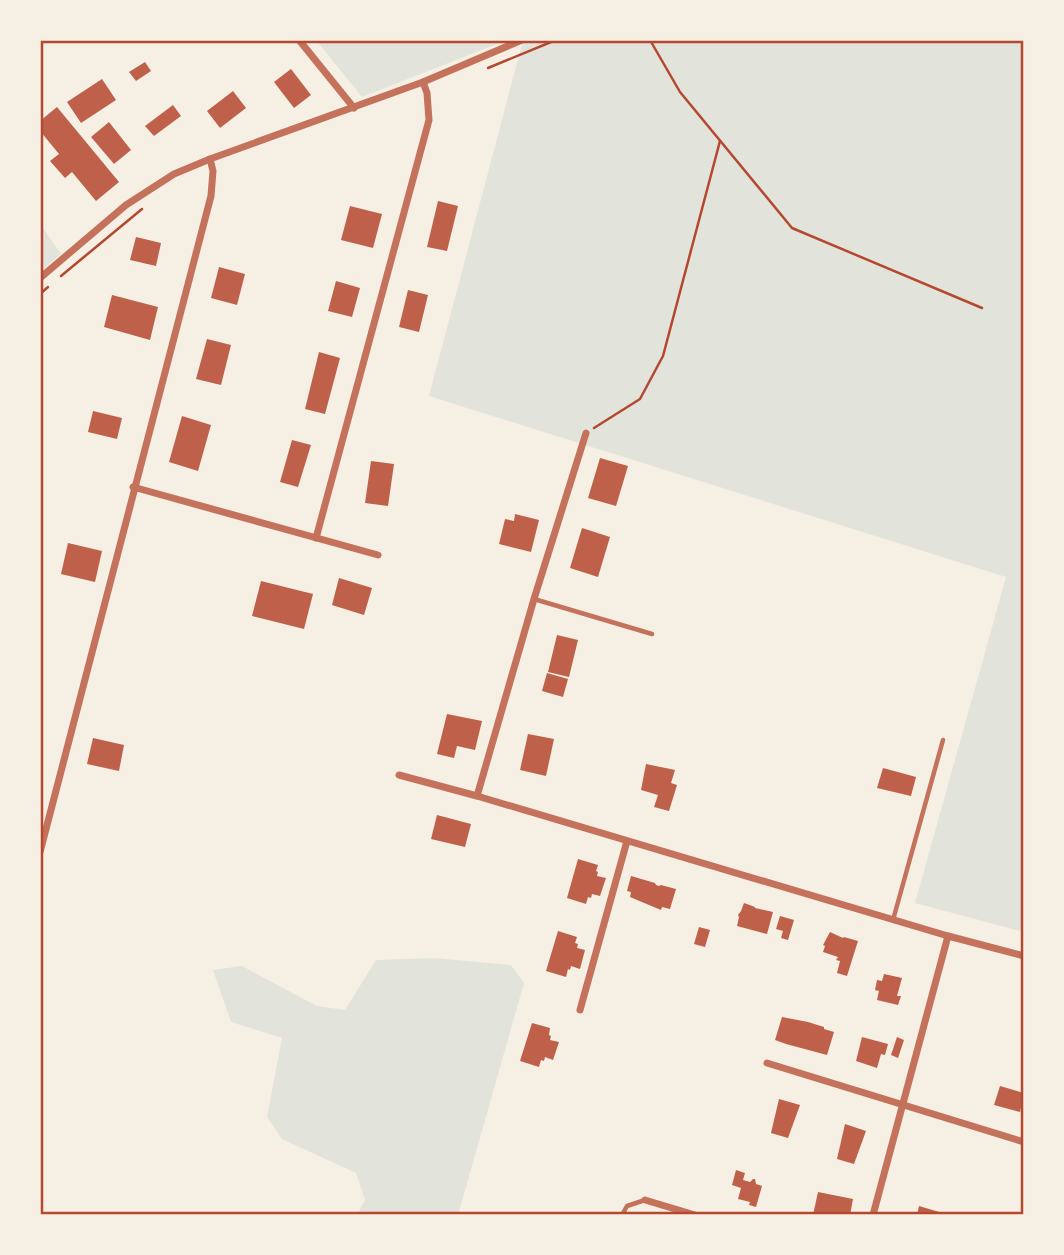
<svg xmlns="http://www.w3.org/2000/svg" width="1064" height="1255" font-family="Barlow,sans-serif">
<rect width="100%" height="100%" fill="#f6efe4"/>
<g fill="#e2e4dc">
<path d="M316,40H507L362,97Z"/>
<path d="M523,40H1024V932L915,903L1006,577L429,396Z"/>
<path d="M40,224L61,254L40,272Z"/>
<path d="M434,958L511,965L524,983L458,1215H357L365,1200L356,1173L282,1139L267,1117L282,1038L231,1022L213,970L242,966L317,1006L345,1010L376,960Z"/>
</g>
<g fill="#bf614a">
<path d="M145,62L151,71L136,81L129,72Z"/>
<path d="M291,69L311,95L294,108L274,82Z"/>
<path d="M102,79L116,100L81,123L67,102Z"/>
<path d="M233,91L246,108L220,128L207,111Z"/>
<path d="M173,105L181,116L154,136L145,126Z"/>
<path d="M57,107L119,182L96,201L72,172L65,178L50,161L59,154L40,131V121Z"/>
<path d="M109,122L131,150L114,164L91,137Z"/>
<path d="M438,201L458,206L447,251L427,247Z"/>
<path d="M350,206L382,214L373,248L341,240Z"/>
<path d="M136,237L161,243L156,266L130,260Z"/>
<path d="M219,267L245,274L237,305L211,298Z"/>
<path d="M336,281L360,288L352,317L328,311Z"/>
<path d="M408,290L428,295L419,332L399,327Z"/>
<path d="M112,295L158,307L150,340L104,327Z"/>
<path d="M207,339L231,345L221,385L196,379Z"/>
<path d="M319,352L340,358L325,414L305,409Z"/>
<path d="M93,411L122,418L117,439L88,432Z"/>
<path d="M182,416L211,425L198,471L169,462Z"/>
<path d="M292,440L311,445L298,487L280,482Z"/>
<path d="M600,458L628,466L616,506L588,498Z"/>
<path d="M371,461L394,464L388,506L365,503Z"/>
<path d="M515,514L539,520L531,552L499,544L505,519L514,521Z"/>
<path d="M582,528L610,537L598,577L570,568Z"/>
<path d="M68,543L102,551L95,582L61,574Z"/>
<path d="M339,578L372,588L364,615L332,605Z"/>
<path d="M261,581L313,594L304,629L252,616Z"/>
<path d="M557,635L578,640L569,677L548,672Z"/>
<path d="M547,673L568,679L563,697L542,691Z"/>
<path d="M447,714L482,721L475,750L457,746L454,758L437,754Z"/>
<path d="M528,734L554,739L546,776L520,770Z"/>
<path d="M93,738L124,745L119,771L87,764Z"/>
<path d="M646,764L675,770L671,783L677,785L669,811L654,807L658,795L641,790Z"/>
<path d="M883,768L916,777L911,796L877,788Z"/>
<path d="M437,815L471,824L465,847L431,839Z"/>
<path d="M578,859L598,865L596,871L598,872L597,876L606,878L600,896L592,894L591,898L588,897L586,904L567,898Z"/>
<path d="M631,876L655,883L656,885L659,886L661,885L676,889L670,909L662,907L661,910L630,897L631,892L627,891Z"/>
<path d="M744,903L755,907V908L773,912L767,934L737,926L739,917L738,915L741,911Z"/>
<path d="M780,916L794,920L788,940L781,938L783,931L776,929Z"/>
<path d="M699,927L710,930L705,947L694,944Z"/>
<path d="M558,931L577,937L575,943L578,944L577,948L585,950L580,969L571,966L570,970L568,969L566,977L546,971Z"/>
<path d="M830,932L843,938L844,937L858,941L847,976L837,973L840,961L836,960L838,957L823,952L825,946L823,945Z"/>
<path d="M884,974L902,978L897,996H901L898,1005L877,1000L879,991L875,990L877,980L882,981Z"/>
<path d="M782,1017L808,1022L824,1027V1029L834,1032L827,1055L786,1044L775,1040Z"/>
<path d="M532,1023L550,1028L549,1035L551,1036L550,1040L559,1042L553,1060L545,1057L544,1061L541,1060L539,1067L520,1061Z"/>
<path d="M862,1037L888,1044L885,1055L881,1054L877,1068L856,1061Z"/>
<path d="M897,1037L904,1040L898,1058L891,1055Z"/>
<path d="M1000,1086L1024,1093L1020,1112L994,1105Z"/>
<path d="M779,1099L800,1105L788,1138L771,1133Z"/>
<path d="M845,1124L866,1131L854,1164L837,1159Z"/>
<path d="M736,1170L745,1173L743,1180L750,1182L753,1179H755L756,1184L762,1186L756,1207L749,1205L750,1202L738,1199L741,1188L732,1185Z"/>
<path d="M818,1192L853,1199L850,1215H813Z"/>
<path d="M919,1206L946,1214V1215H917Z"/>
</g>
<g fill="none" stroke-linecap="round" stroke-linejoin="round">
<g stroke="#b5482f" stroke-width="2.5">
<path d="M650,40L680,92L792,228L982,308"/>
<path d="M488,68L556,40"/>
<path d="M61,276L142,209"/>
<path d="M40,294L48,287"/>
<path d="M594,428L640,399L663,356L720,141"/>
</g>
<g stroke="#c5725c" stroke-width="4.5">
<path d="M534,599L652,634"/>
<path d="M893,920L943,740"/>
<path d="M622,1215L627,1206L645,1200"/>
</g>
<g stroke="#c5725c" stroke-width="7">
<path d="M299,40L354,108"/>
<path d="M40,278L126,205L174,174L210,159L423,82L522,40"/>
<path d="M133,487L378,555"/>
<path d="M316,538L429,120L427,93L423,82"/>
<path d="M399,775L477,796L948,936L873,1215"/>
<path d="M477,796L534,599L586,433"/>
<path d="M40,852C97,633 153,414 211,196L213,171L210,159"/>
<path d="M948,936L1024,956"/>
<path d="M580,1010L627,841"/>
<path d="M767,1063L1024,1142"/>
<path d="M645,1200L695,1215"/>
</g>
</g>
<rect width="1064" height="1255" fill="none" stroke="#f6efe4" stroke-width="84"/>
<rect x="42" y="42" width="980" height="1171" fill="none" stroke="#b5482f" stroke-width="2.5"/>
</svg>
